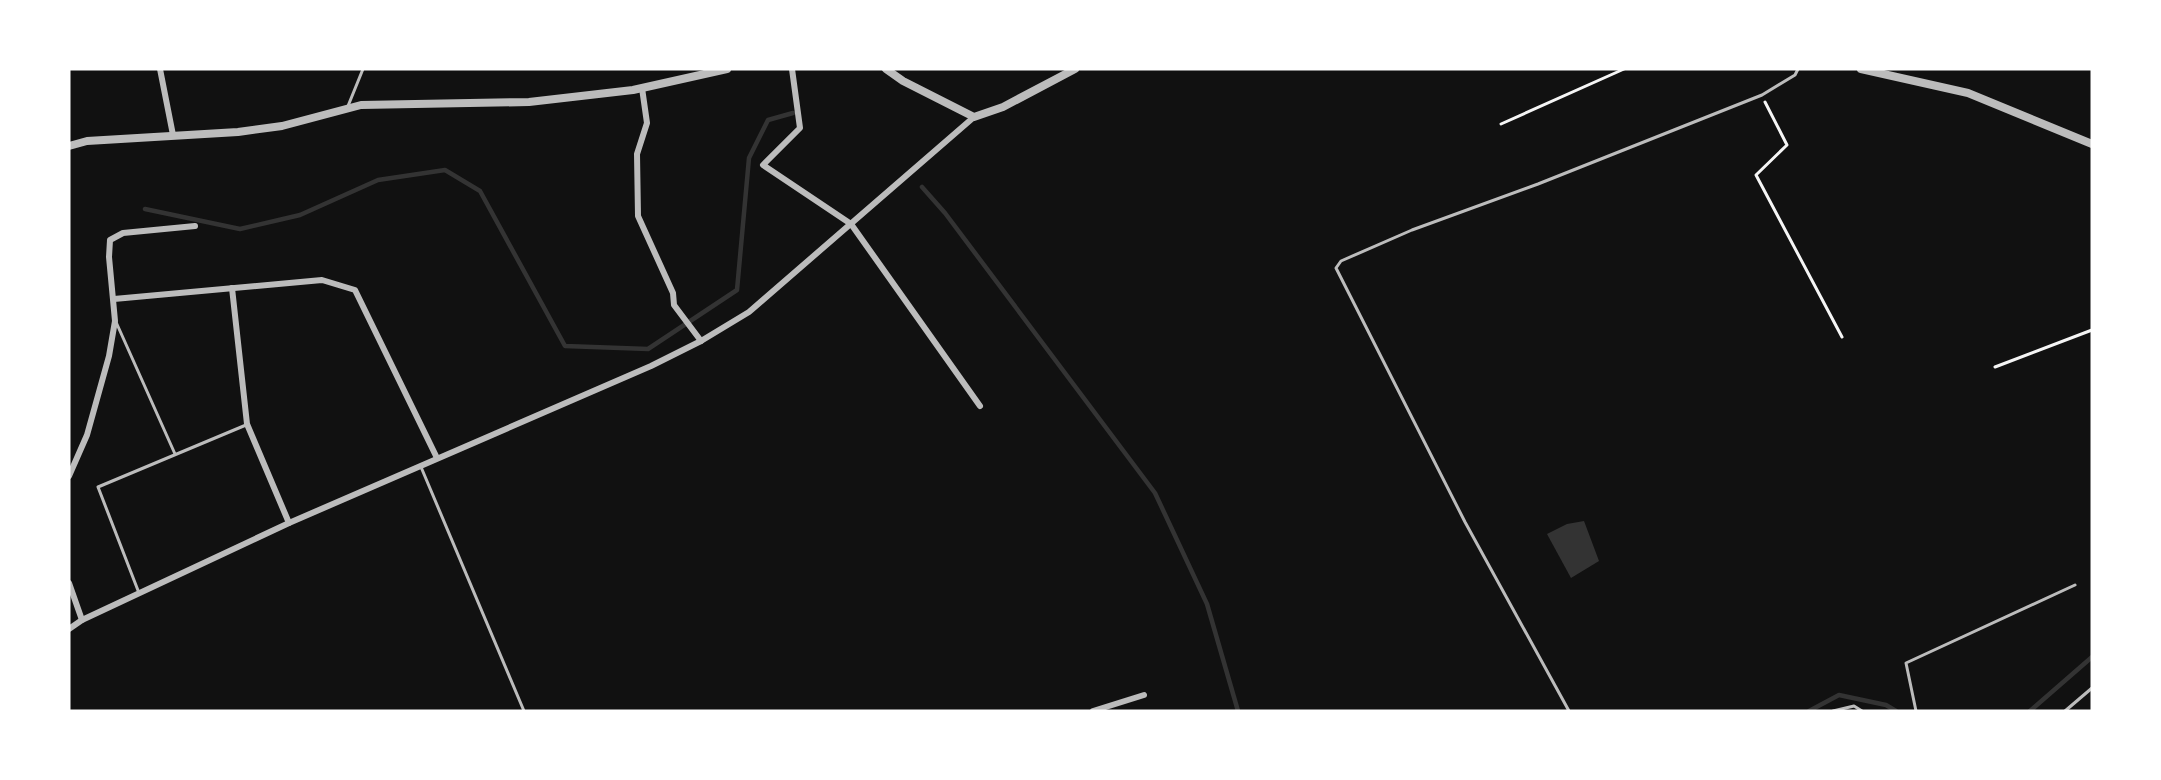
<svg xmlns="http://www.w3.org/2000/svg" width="2161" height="780" font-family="'Source Sans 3',sans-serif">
<rect width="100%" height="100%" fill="#111"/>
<path fill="#333" d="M1584,521L1599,561L1571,578L1547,534L1567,524Z"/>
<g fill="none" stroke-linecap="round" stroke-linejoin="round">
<g stroke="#333" stroke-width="4.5">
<path d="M922,187L945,213L1155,493L1207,604L1238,711"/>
<path d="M145,209L240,229L300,215L378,180L445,170L480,191L565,346L648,349L737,290L749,158L768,120L793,113"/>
<path d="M1809,711L1839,695L1886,705L1896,711"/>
<path d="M2030,711L2092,657"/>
</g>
<g stroke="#f5f5f5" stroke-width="3">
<path d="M1765,102L1787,145L1756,175L1842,337"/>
<path d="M1501,124L1624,69"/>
<path d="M1995,367L2092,330"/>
</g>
<g stroke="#bcbcbc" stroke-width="3">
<path d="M348,106L363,69"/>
<path d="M116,322L175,454"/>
<path d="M421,467L524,711"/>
<path d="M139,593L98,487L246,425"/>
<path d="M1569,711L1465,522L1336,268L1341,261L1412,230L1538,184L1762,95L1795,75L1798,69"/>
<path d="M1833,711L1854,706L1862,711"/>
<path d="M1916,711L1906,663L2075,585"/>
<path d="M2065,711L2092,688"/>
</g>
<g stroke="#bcbcbc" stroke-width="6">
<path d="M160,69L173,135"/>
<path d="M792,69L800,128L763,165L851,224L980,406"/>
<path d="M642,88L647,123L637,154L638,216L673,293L674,305L701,341"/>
<path d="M232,288L247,424L289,523"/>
<path d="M114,299L322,280L355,290L437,458"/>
<path d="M69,476L87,435L109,356L115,321L109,257L110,240L123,233L195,226"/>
<path d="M69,583L82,620"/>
<path d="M69,629L82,620L289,523L651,366L701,341L749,312L974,117"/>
<path d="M1093,711L1144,695"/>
</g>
<g stroke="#bcbcbc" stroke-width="8">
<path d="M886,69L903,81L974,117L1003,107L1075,69"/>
<path d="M1861,69L1968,93L2092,144"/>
<path d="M69,146L87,141L238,132L282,126L361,105L529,102L633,90L727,69"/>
</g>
</g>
<rect width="2161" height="780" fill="none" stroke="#ffffff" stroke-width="141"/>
</svg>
